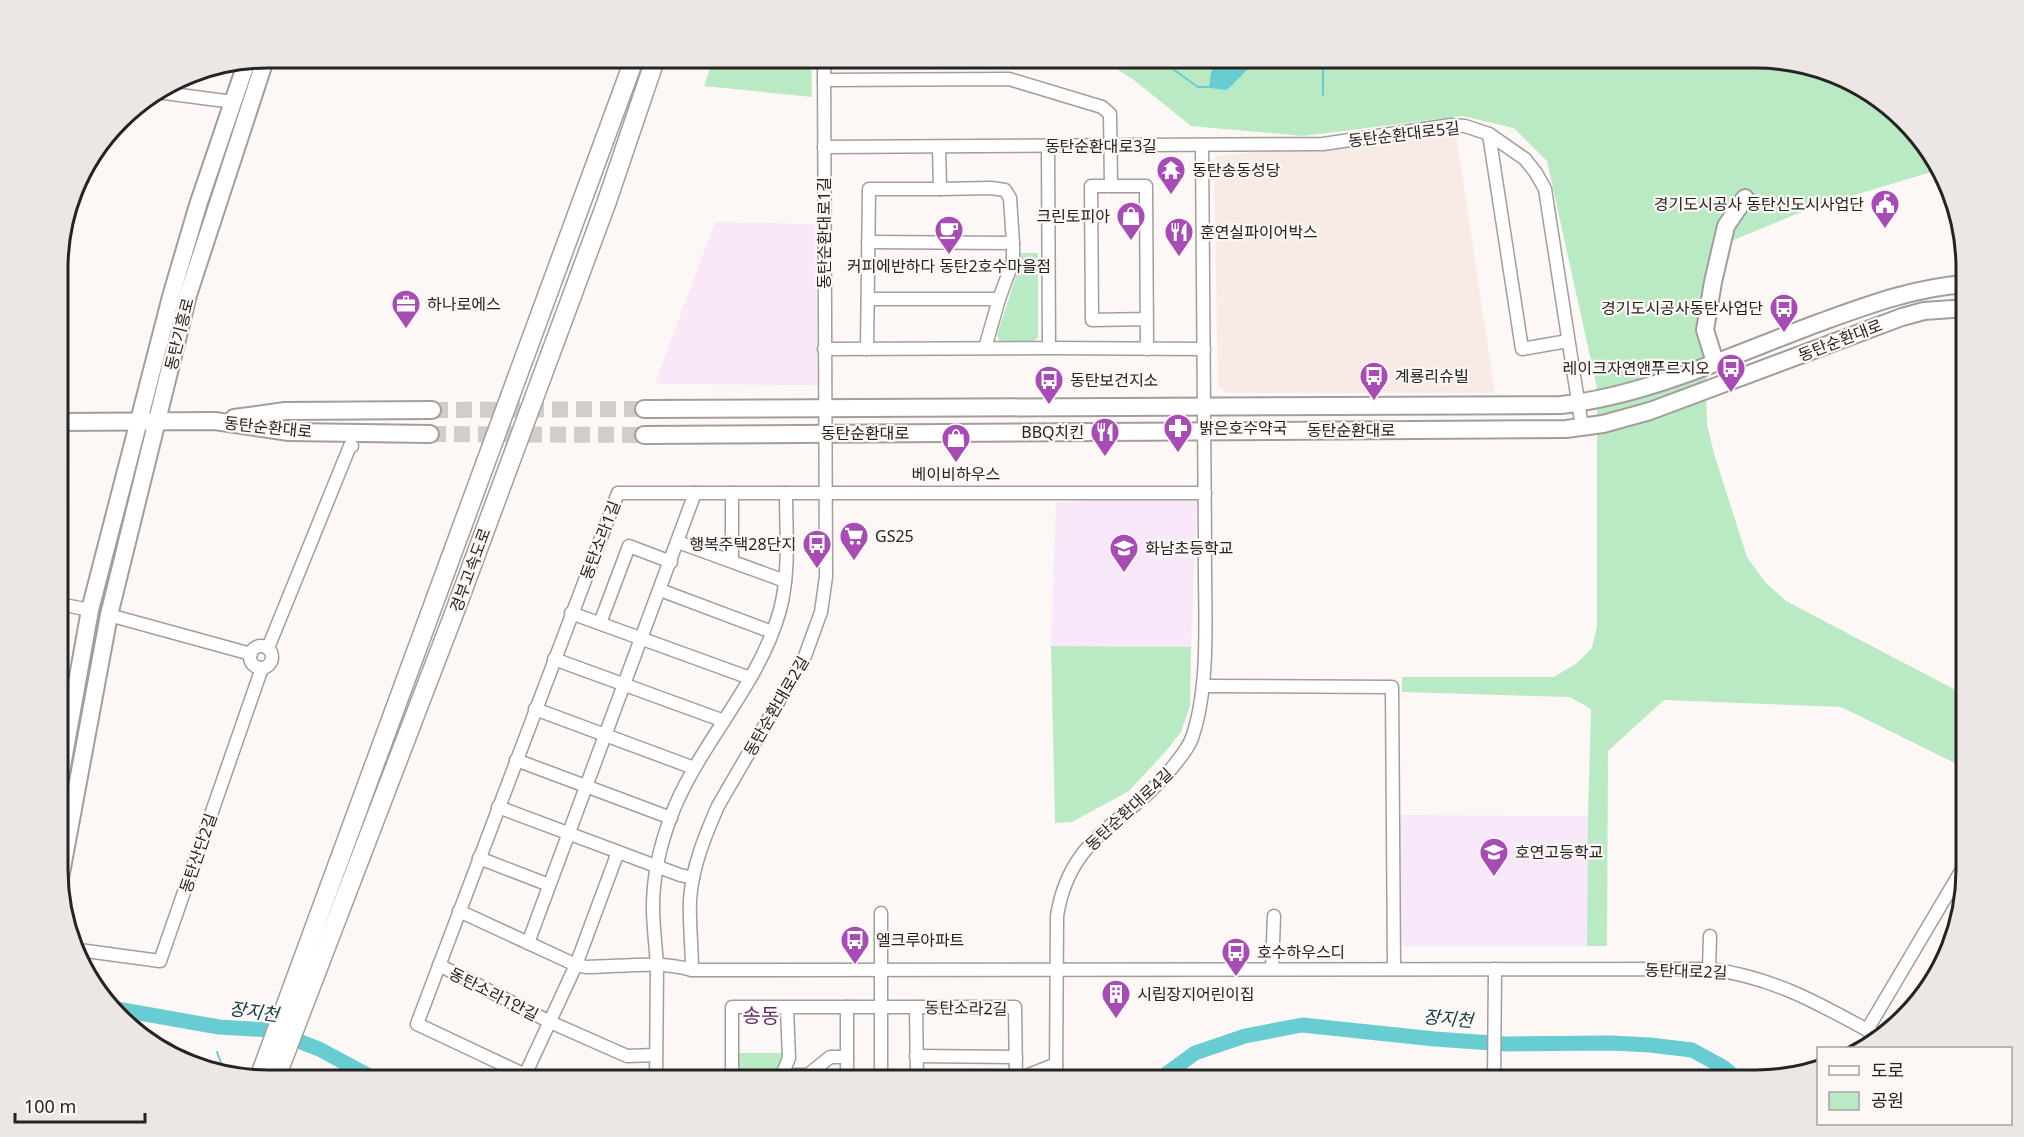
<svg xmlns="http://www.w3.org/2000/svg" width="2024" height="1137" font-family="'Noto Sans','Noto Sans KR',sans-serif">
<rect width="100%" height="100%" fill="#fdf7f5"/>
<path fill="#fae8f9" d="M715,222L815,224L818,385L655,384Z"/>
<path fill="#f8eae5" d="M1456,133L1495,393H1229L1218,387L1214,162L1216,156L1268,151L1320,152Z"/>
<g fill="#f9e8fa">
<path d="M1192,495L1197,500L1191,647L1051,646L1056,502Z"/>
<path d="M1400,815L1588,816L1587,946H1404L1400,939Z"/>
</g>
<g fill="#baeac4">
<path d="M714,57H811L812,97L704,86Z"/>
<path d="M1086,57H1756L1861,85L1932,151L1938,170L1811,208L1729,242L1705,344L1707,425L1715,457L1747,557L1766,583L1786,601L1967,696V769L1841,707L1664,700L1608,751L1607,946H1587L1588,816L1591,709L1570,697L1402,692V677H1554L1577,663L1592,648L1597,626V388L1547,161L1514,128L1462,116L1303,136L1191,126L1134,80L1115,68Z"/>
<path d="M1019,253H1038V338L1032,342L999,341L997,335L1019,267Z"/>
<path d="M1051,646L1191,647L1190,706L1181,732L1166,751L1129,791L1072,822L1055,823Z"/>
<path d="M738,1053H786L779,1080H738Z"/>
</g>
<g fill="#68cdd2">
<path d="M1219,57H1269L1263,63L1253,64L1227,90L1209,88L1211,72Z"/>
<path d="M1379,57H1426L1393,67Z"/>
</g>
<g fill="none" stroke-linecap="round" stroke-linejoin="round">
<g stroke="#68cdd2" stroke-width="2">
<path d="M1156,57L1198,87H1210"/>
<path d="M1323,57V95"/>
<path d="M218,1033L219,1027"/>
<path d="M217,1052L223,1068"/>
</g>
<g stroke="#68cdd2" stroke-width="15">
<path d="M117,1009L219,1027L270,1030L319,1049L377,1080"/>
<path d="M1158,1080L1195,1053L1245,1036L1302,1025L1435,1039L1506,1044L1611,1043L1650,1045L1692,1050L1723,1067L1738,1080"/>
</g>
<g stroke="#d2cdcb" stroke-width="16" stroke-dasharray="16 8" stroke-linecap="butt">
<path d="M432,410L644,409"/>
<path d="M430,434L644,435"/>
</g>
<g stroke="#a39e9c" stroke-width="15">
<g id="minor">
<path d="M824,80L1009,79L1102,107L1110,114L1111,186"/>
<path d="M157,92L233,102"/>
<path d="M1489,134L1522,349L1568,341"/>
<path d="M824,147L1323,144L1451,125L1465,126L1489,134L1525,159L1536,173L1545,189L1582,427"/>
<path d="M940,189L991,188L1005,190L1010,198L1013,243"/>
<path d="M868,242L1013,243V261L999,299H868"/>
<path d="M1147,319L1092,320L1091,186H1146C1146,240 1147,294 1147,349"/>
<path d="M985,348L999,299"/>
<path d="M1049,348L1204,349"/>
<path d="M824,349L1049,348L1048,146"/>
<path d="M867,349L869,189H940L939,147"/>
<path d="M678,542L785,581"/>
<path d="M732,561V493"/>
<path d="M660,590L772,632"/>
<path d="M59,604L90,610"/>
<path d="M571,613L750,678"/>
<path d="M109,615L251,654"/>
<path d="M600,623L629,546L671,562"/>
<circle cx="261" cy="657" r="11"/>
<path d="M268,648L350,446H352"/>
<path d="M554,659L724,721"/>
<path d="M1204,686L1392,687L1394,969"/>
<path d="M535,709L694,768"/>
<path d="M516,760L671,818"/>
<path d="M498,807L680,875L693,878"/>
<path d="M479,858L549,885"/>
<path d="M459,911L576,965L586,967C620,967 659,960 692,970L1709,969C1775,977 1823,1006 1880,1037"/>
<path d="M528,943L695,493"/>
<path d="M79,950L160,961L262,668"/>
<path d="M439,965L550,1022L627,1056L656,1055"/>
<path d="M1272,969L1274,916"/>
<path d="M1709,969L1710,936"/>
<path d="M692,970C692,947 689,923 690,900C692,867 705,836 718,806L805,656L821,612L826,577L824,57"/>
<path d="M847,1007V1080"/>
<path d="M916,1007L917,1080"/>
<path d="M1867,1030L1967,861"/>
<path d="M916,1056L1016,1057"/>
<path d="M525,1075L576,965L618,852"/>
<path d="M782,1075H808L830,1057H847"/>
<path d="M536,1080L417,1024L618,493H1205"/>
<path d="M656,1080C656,1042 657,1004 657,966C656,947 653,927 653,907C653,878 660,846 670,819C697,745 759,687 780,610C790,572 786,532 786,493"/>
<path d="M732,1080V1007H1015L1016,1080"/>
<path d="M782,1080V1075L789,1058L787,1008"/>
<path d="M881,1080V913"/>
<path d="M1016,1080L1056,1064"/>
<path d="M1056,1080L1057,916C1070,835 1125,825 1171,769C1179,759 1189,748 1193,735C1211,679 1204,605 1205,545C1205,412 1203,279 1202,145"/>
<path d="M1494,1080L1495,969"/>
</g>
</g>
<g stroke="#a39e9c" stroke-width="20">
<g id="major">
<path d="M1715,362L1705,330L1713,282L1726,226L1745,198"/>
<path d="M644,409L1561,405C1650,395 1737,353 1821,322C1868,305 1916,287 1967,284"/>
<path d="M234,418L285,411L432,410"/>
<path d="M59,422L215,421L289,432L430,434"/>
<path d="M644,435L1566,429L1603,424L1650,411L1902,317L1924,311L1967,308"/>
<path d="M59,783L90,610L172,293L198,205L247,61"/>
<path d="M59,884L109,615L188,295L266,57"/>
</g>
</g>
<g stroke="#a39e9c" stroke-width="21">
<g id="highway">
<path d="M259,1078L635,57"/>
<path d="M275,1080L455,611L606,204L656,57"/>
</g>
</g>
<use href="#minor" stroke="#fff" stroke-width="12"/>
<use href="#major" stroke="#fff" stroke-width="16"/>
<use href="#highway" stroke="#fff" stroke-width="18"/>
</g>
<defs>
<g id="temple-pin" transform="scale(1.5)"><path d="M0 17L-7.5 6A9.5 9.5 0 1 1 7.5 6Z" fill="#a74bb5" stroke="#fdf7f5"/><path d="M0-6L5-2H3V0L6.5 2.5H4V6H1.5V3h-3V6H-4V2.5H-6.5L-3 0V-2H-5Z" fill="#fff"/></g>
<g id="civic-pin" transform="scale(1.5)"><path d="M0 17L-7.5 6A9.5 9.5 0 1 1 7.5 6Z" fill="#a74bb5" stroke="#fdf7f5"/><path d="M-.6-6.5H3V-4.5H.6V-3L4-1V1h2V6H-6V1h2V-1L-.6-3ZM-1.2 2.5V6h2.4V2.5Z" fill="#fff"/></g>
<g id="shop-pin" transform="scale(1.5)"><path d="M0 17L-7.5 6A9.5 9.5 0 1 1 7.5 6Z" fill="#a74bb5" stroke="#fdf7f5"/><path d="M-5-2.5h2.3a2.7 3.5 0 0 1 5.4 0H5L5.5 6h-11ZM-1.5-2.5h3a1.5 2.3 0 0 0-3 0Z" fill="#fff"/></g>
<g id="cafe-pin" transform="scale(1.5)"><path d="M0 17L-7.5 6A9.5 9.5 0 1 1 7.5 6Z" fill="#a74bb5" stroke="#fdf7f5"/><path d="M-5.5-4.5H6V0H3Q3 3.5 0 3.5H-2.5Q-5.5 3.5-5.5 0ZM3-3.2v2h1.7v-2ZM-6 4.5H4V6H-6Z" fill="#fff"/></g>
<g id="restaurant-pin" transform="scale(1.5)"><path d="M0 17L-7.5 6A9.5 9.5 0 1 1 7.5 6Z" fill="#a74bb5" stroke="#fdf7f5"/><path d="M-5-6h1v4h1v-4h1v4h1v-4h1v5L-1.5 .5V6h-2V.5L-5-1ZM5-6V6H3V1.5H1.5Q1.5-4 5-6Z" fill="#fff"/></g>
<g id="office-pin" transform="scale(1.5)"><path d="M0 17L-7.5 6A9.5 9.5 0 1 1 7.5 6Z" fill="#a74bb5" stroke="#fdf7f5"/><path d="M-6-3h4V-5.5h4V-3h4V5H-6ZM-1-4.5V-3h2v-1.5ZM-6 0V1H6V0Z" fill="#fff"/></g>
<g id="bus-pin" transform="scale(1.5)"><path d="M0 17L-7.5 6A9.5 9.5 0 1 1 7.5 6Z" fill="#a74bb5" stroke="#fdf7f5"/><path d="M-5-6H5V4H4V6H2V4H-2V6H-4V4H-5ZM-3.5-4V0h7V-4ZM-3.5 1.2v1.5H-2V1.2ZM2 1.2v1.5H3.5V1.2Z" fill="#fff"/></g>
<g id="pharmacy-pin" transform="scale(1.5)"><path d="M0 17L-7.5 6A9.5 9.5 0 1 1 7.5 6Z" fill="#a74bb5" stroke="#fdf7f5"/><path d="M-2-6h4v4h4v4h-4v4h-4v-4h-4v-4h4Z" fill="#fff"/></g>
<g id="supermarket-pin" transform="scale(1.5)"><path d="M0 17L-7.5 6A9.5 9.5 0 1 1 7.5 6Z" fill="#a74bb5" stroke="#fdf7f5"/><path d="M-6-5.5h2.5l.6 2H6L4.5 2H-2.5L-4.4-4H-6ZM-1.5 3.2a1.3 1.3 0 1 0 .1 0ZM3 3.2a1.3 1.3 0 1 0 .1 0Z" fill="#fff"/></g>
<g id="school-pin" transform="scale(1.5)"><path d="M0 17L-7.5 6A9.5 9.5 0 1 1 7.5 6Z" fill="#a74bb5" stroke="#fdf7f5"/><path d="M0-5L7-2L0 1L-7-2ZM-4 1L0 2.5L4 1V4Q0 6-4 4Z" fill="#fff"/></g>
<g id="building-pin" transform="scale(1.5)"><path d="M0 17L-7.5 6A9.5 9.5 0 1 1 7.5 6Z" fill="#a74bb5" stroke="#fdf7f5"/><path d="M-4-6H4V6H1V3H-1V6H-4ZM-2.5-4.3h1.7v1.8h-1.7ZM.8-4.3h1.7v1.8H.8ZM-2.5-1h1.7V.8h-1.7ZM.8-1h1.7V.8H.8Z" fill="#fff"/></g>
</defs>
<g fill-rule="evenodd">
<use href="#temple-pin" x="1171" y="170"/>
<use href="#civic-pin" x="1885" y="204"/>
<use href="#shop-pin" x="1131" y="216"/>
<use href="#cafe-pin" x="949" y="230"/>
<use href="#restaurant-pin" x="1179" y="232"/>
<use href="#office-pin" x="406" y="304"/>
<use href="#bus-pin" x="1784" y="308"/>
<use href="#bus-pin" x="1731" y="368"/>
<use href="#bus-pin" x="1374" y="376"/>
<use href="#bus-pin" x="1049" y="380"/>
<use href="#pharmacy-pin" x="1178" y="428"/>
<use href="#restaurant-pin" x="1105" y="432"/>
<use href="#shop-pin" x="956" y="438"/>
<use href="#supermarket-pin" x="854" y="536"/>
<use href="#bus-pin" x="817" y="544"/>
<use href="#school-pin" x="1124" y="548"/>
<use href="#school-pin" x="1494" y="852"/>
<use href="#bus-pin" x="855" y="940"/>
<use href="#bus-pin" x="1236" y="952"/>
<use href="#building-pin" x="1116" y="994"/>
</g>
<g text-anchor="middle" stroke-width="4.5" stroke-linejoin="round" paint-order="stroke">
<g font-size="16" fill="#262423" stroke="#fdf7f5">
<text transform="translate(1404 134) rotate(-7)" y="6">동탄순환대로5길</text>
<text x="1101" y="152">동탄순환대로3길</text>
<text transform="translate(824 233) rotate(-90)" y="6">동탄순환대로1길</text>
<text transform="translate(179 334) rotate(-76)" y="6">동탄기흥로</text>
<text transform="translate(1840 340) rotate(-21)" y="6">동탄순환대로</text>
<text transform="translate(268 427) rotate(6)" y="6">동탄순환대로</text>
<text x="1351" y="436">동탄순환대로</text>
<text x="865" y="439">동탄순환대로</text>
<text transform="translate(600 540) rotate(-69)" y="6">동탄소라1길</text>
<text transform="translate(470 570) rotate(-70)" y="6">경부고속도로</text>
<text transform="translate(776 706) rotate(-60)" y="6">동탄순환대로2길</text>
<text transform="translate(1129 809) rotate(-43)" y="6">동탄순환대로4길</text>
<text transform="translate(198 853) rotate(-71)" y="6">동탄산단2길</text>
<text transform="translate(1686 971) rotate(2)" y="6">동탄대로2길</text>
<text transform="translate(494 994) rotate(27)" y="6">동탄소라1안길</text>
<text transform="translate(966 1008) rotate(1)" y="6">동탄소라2길</text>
</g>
<g font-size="16" fill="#262423" stroke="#fdf7f5" text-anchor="start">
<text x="1192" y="176">동탄송동성당</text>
<text x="1864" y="210" text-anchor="end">경기도시공사 동탄신도시사업단</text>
<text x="1110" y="222" text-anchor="end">크린토피아</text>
<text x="1200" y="238">훈연실파이어박스</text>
<text x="949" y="272" text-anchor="middle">커피에반하다 동탄2호수마을점</text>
<text x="427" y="310">하나로에스</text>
<text x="1763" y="314" text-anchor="end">경기도시공사동탄사업단</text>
<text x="1710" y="374" text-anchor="end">레이크자연앤푸르지오</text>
<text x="1395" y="382">계룡리슈빌</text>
<text x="1070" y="386">동탄보건지소</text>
<text x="1199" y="434">밝은호수약국</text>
<text x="1084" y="438" text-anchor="end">BBQ치킨</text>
<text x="956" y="480" text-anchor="middle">베이비하우스</text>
<text x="875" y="542">GS25</text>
<text x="796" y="550" text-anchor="end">행복주택28단지</text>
<text x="1145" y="554">화남초등학교</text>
<text x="1515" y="858">호연고등학교</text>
<text x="876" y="946">엘크루아파트</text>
<text x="1257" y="958">호수하우스디</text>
<text x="1137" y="1000">시립장지어린이집</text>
</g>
<g font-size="18" font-style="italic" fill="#114043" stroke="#fdf7f5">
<text transform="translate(254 1012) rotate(8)" y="6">장지천</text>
<text transform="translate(1448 1019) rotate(5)" y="6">장지천</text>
</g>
<g font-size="20" fill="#592c60" stroke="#fdf7f5">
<text x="761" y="1023">송동</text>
</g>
</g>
<path d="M0 0H2024V1137H0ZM268 68H1756A200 200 0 0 1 1956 268V870A200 200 0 0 1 1756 1070H268A200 200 0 0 1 68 870V268A200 200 0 0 1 268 68Z" fill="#ece6e4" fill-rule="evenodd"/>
<path fill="none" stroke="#262423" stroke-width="3" d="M268 68H1756A200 200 0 0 1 1956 268V870A200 200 0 0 1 1756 1070H268A200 200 0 0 1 68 870V268A200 200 0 0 1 268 68Z"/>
<rect x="1817" y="1047" width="195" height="78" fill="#fdf7f5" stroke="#a7a3a1" stroke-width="1.5"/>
<rect x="1829" y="1066" width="30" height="9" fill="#ffffff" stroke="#a7a3a1" stroke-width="1.5"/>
<text x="1871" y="1077" font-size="18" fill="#262423">도로</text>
<rect x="1829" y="1092" width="30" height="18" fill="#baeac4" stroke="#a7a3a1" stroke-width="1.5"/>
<text x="1871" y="1107" font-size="18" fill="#262423">공원</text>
<path d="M15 1113v9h130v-9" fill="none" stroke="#262423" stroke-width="3"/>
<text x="24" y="1113" font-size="18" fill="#262423" stroke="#fdf7f5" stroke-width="4.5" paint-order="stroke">100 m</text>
</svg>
